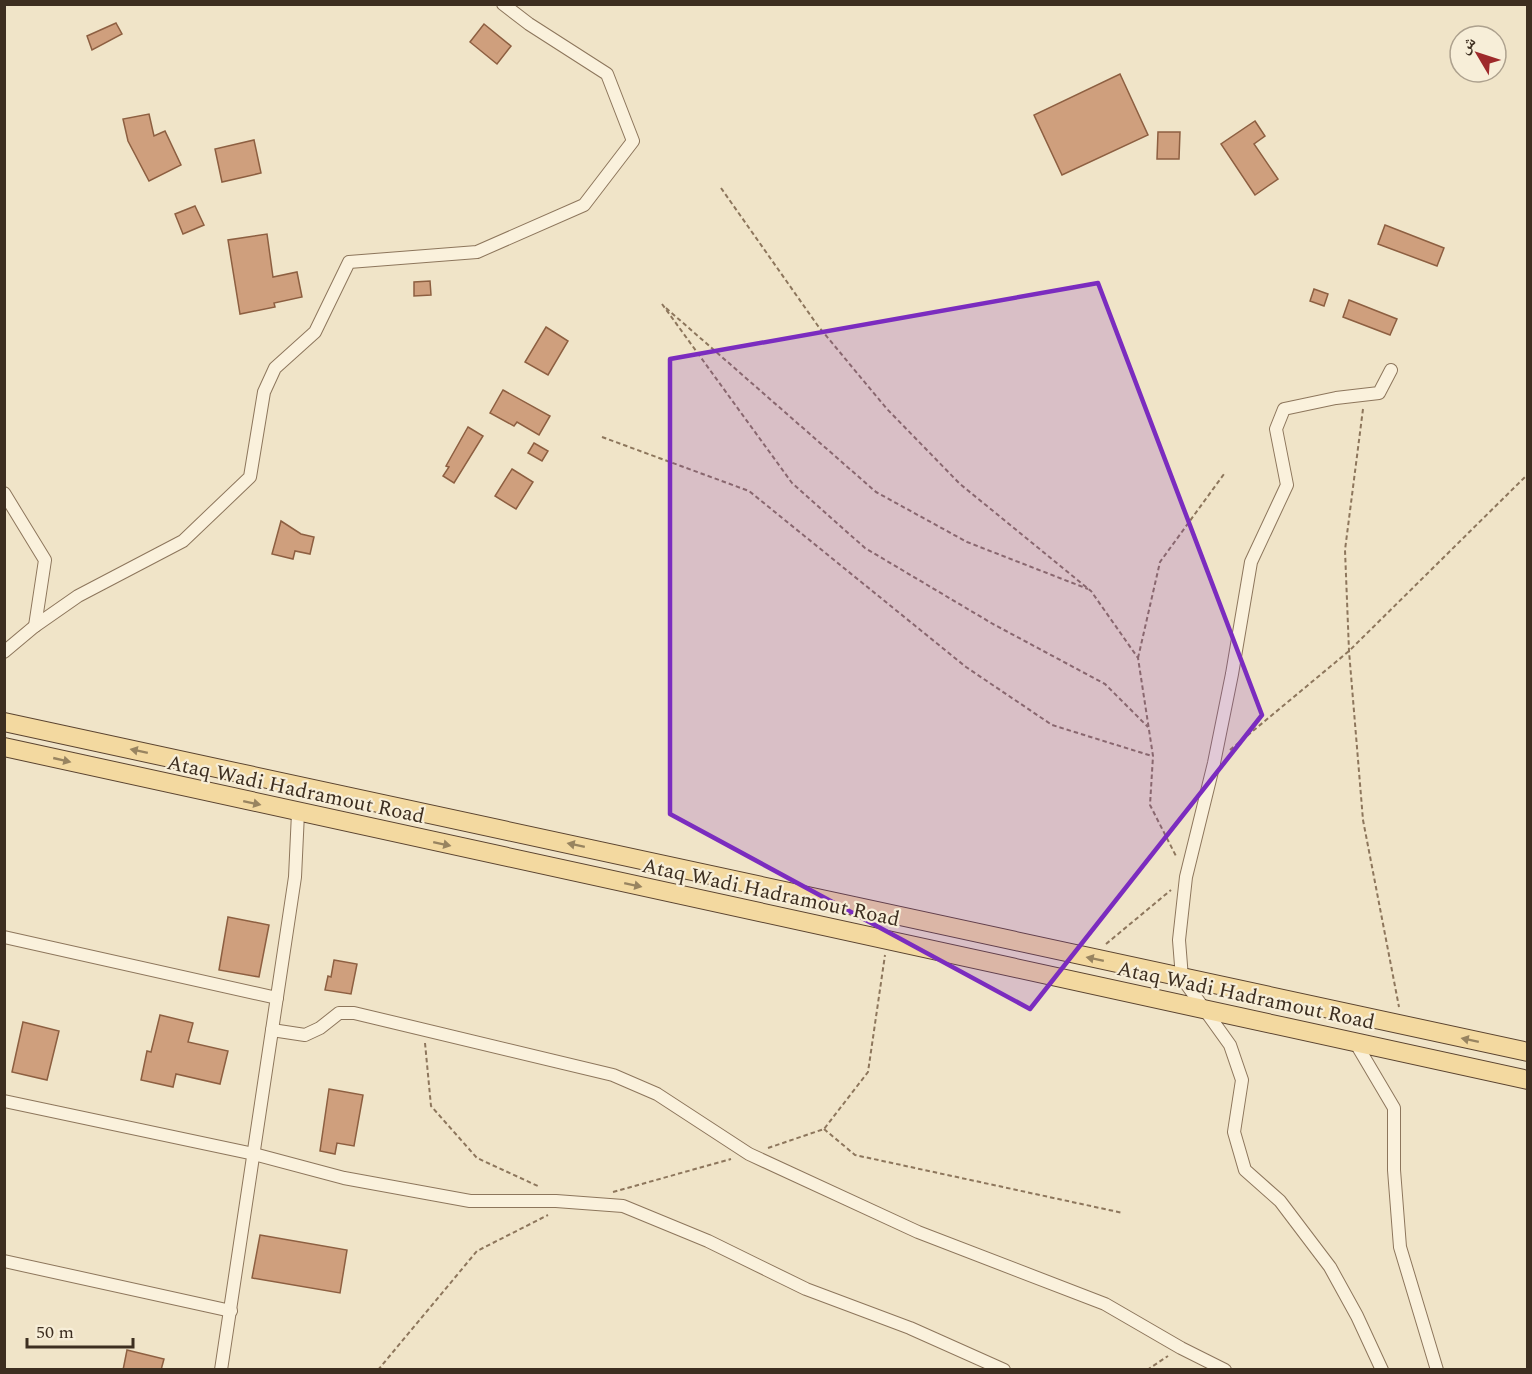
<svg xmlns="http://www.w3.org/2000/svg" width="1532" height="1374" font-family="Spectral,'Noto Naskh Arabic',serif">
<rect width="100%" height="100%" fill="#f0e4c8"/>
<g fill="#cf9f7d" stroke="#8d5f41" stroke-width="1.5">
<path d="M116,23L122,34L92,50L87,36Z"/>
<path d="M484,24L511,46L497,64L470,42Z"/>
<path d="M1120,74L1148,135L1062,175L1034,115Z"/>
<path d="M149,114L154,136L165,131L181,165L149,181L128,141L123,119Z"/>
<path d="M1255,121L1265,136L1254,144L1278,179L1255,195L1221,144Z"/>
<path d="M1158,132H1180L1179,159H1157Z"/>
<path d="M254,140L261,173L222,182L215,149Z"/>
<path d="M195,206L204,225L183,234L175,214Z"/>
<path d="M1385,225L1444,248L1437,266L1378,244Z"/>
<path d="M267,234L273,277L297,272L302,297L274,303L275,307L240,314L228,240Z"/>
<path d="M430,281L431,295L414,296V282Z"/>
<path d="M1314,289L1328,294L1324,306L1310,301Z"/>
<path d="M1349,300L1397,319L1390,335L1343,317Z"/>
<path d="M546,327L568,341L548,375L525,362Z"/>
<path d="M503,390L550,416L539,435L517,422L514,426L490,413Z"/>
<path d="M468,427L483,436L454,483L443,476L449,467L446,466Z"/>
<path d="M534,443L548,451L542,461L528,453Z"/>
<path d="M512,469L533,482L516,509L495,496Z"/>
<path d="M281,521L301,534L314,537L310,554L295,551L293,559L272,554Z"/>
<path d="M228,917L269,925L259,977L219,970Z"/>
<path d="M334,960L357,964L351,994L325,990L328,976L331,977Z"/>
<path d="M160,1015L193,1023L188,1042L228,1051L220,1084L176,1074L173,1087L141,1080L147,1051L151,1052Z"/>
<path d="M23,1022L59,1031L47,1080L12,1072Z"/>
<path d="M329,1089L363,1095L354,1146L337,1143L335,1154L320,1151Z"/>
<path d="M260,1235L347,1250L340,1293L252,1278Z"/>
<path d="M127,1350L164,1359L161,1370H123Z"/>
</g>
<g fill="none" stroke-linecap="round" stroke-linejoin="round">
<g stroke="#8d765c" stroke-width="14">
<g id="street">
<path d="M4,493L45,560L35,626"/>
<path d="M4,652L35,626L78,596L183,541L250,477L264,392L275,368L315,332L349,262L477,252L584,205L633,141L607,74L529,24L503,4"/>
<path d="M4,937L277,998"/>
<path d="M272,1030L305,1035L320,1028L339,1013H354L613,1075L657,1094L749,1154L918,1232L1105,1304L1181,1348L1225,1370"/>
<path d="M1355,1042L1394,1108V1170L1400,1247L1437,1370"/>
<path d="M4,1101L254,1154L344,1178L470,1201H556L623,1206L708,1241L806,1289L910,1328L1004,1370"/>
<path d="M4,1261L231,1311"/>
<path d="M221,1370L295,877L298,813"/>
<path d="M1382,1370L1357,1316L1330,1267L1280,1201L1245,1170L1234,1132L1242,1080L1230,1045L1182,978L1179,940L1186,877L1214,763L1232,674L1251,562L1287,485L1276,429L1284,409L1336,398L1379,393L1391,370"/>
</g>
</g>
<g stroke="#5b4430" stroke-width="20">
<g id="primary">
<path d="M4,722L1528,1052"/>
<path d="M4,747L1528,1080"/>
</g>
</g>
<g stroke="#8d765c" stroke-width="2" stroke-dasharray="4.5 3" stroke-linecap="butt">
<path d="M721,188L818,326L887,409L960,484L1091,591L1138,658L1153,756L1150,805L1177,858"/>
<path d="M662,304L792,483L865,548L993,624L1105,684L1148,727"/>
<path d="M666,308L876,492L967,542L1088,589"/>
<path d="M1363,409L1345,550L1349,651L1363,820L1399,1007"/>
<path d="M602,437L749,491L966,667L1052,725L1152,756"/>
<path d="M1138,658L1160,562L1224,474"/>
<path d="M1230,750L1349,651L1528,474"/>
<path d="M1106,944L1171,890"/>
<path d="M425,1043L431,1106L477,1158L540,1187"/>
<path d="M824,1129L855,1155L1123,1213"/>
<path d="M768,1148L824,1129L868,1072L885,955"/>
<path d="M613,1192L731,1159"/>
<path d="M378,1370L477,1251L548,1215"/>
<path d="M1147,1370L1168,1356"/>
</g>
<use href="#street" stroke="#faf1dc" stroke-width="12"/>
<use href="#primary" stroke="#f3d9a0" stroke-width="18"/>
</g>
<defs><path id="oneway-solid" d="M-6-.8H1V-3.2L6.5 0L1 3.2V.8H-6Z" transform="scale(1.5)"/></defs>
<g fill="#988460">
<use href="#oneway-solid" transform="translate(139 751) rotate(-168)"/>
<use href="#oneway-solid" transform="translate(62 760) rotate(13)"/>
<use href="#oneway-solid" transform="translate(252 803) rotate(12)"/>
<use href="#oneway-solid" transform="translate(442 844) rotate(12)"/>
<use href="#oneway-solid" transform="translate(576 845) rotate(-168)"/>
<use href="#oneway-solid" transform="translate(633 885) rotate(12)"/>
<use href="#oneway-solid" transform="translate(1095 959) rotate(-168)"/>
<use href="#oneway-solid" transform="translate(1470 1040) rotate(-168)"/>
</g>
<path fill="#7b2cbf" fill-opacity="0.2" stroke="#7b2cbf" stroke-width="4.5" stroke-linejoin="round" d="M1098,283L1262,715L1030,1009L670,814V359Z"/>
<g text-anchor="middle" stroke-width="4.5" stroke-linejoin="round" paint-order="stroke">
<g font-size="21" fill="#3d2e20" stroke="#f7eed8">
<text transform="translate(296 789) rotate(12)" y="7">Ataq Wadi Hadramout Road</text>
<text transform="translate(771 892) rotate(12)" y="7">Ataq Wadi Hadramout Road</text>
<text transform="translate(1246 995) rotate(12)" y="7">Ataq Wadi Hadramout Road</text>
</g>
</g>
<rect width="1532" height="1374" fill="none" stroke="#3d2e20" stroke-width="12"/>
<g transform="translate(1478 54) rotate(309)"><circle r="28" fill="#f7eed8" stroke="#ada18e" stroke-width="1.5"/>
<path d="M0-4.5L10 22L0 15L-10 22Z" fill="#9e2a2b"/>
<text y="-9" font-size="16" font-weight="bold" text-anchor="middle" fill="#3d2e20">ش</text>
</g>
<path d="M27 1338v9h106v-9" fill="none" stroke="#3d2e20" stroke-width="3"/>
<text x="36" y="1338" font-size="18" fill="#3d2e20" stroke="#f7eed8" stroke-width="4.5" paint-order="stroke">50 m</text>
</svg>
